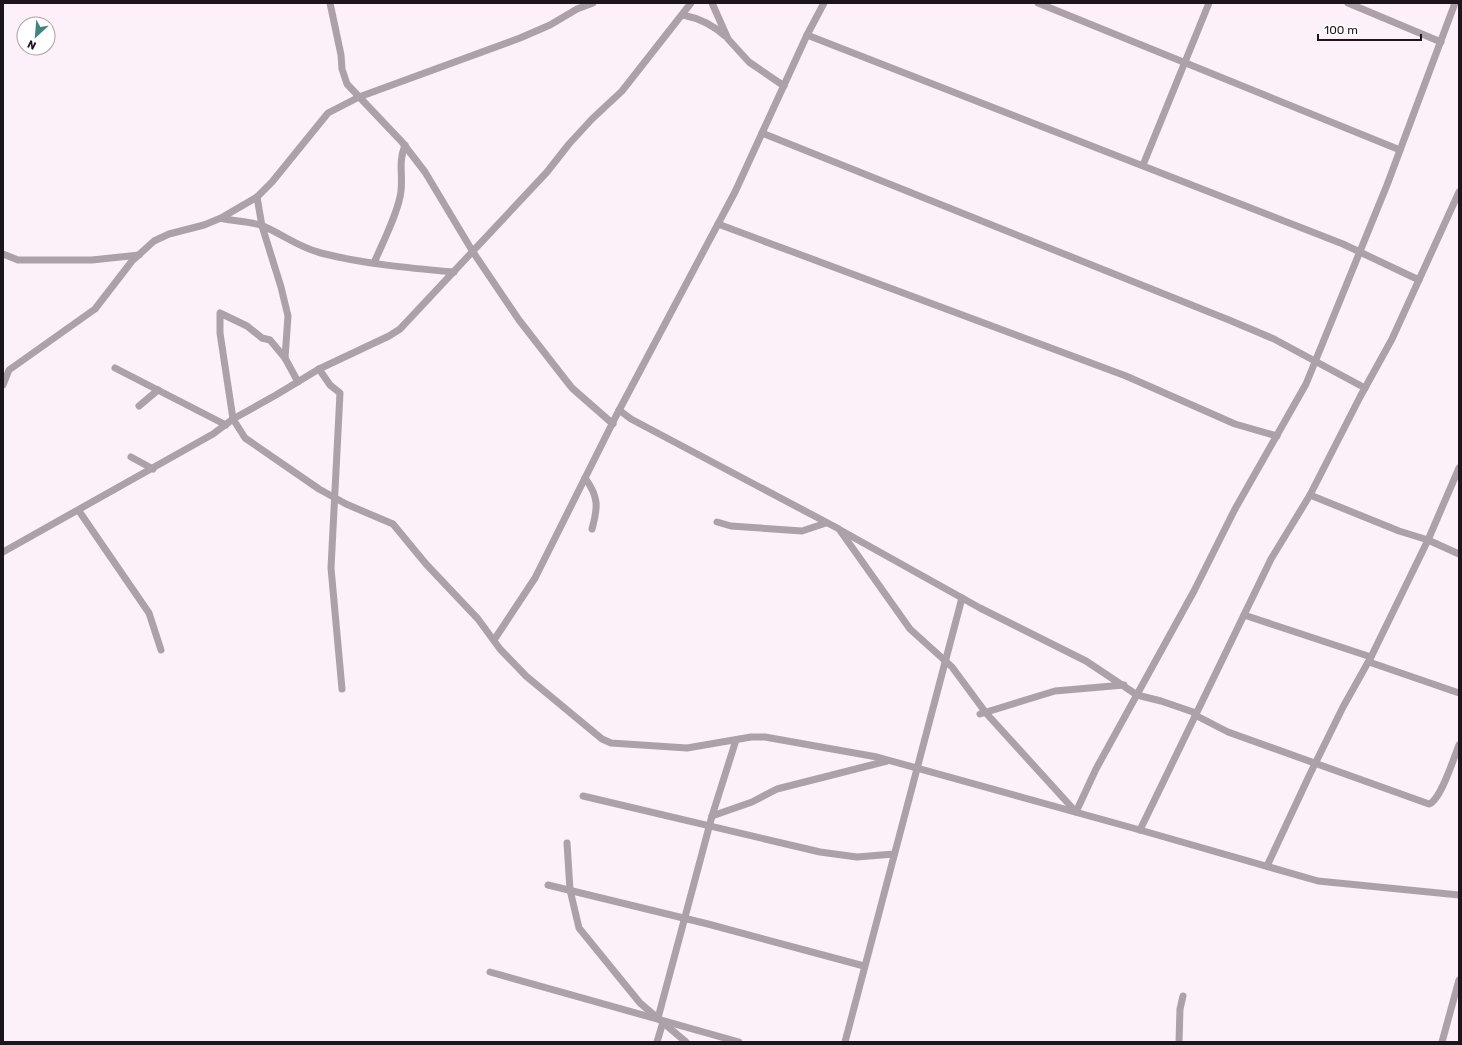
<svg xmlns="http://www.w3.org/2000/svg" width="1462" height="1045" font-family="Rubik,sans-serif">
<rect width="100%" height="100%" fill="#fcf0f9"/>
<g fill="none" stroke-linecap="round" stroke-linejoin="round">
<g stroke="#aca0a9" stroke-width="7">
<path d="M330,3L341,55L342,69L347,84L402,142L425,172L473,252L519,320L561,374L572,388L613,424"/>
<path d="M712,3L728,39L749,62L784,86"/>
<path d="M1038,3L1400,150"/>
<path d="M1348,3L1441,42"/>
<path d="M683,15C698,18 713,25 725,36"/>
<path d="M807,35L1343,244L1419,280"/>
<path d="M762,133L1229,320L1274,339L1365,388"/>
<path d="M1143,165L1209,3"/>
<path d="M257,197L262,226L281,287L288,316L285,358L298,382"/>
<path d="M221,218C236,222 250,221 263,226C284,235 298,247 321,253C364,264 409,268 454,272"/>
<path d="M718,224L1126,376L1235,424L1277,436"/>
<path d="M3,254L18,260H92L139,255"/>
<path d="M374,263C382,244 399,211 401,191C403,173 398,163 405,145"/>
<path d="M285,358L270,340L262,338L247,326L220,313V333L233,419L245,438L319,489L346,504L393,524L426,564L478,619L500,649L526,676L602,739L611,743L687,748L751,737H765L877,757L1140,830L1318,881L1459,895"/>
<path d="M115,368L226,425"/>
<path d="M319,369L330,385L340,393L331,568L342,689"/>
<path d="M3,385L9,370L95,309L132,261L154,241L169,234L204,225L221,218L257,197L272,182L328,113L359,97L520,38L550,25L577,9L593,3"/>
<path d="M139,406L158,390"/>
<path d="M619,410L631,419L839,529L910,629L952,667L986,713L1076,812L1096,769L1194,591L1235,509L1306,384L1387,185L1455,3"/>
<path d="M131,457L153,469"/>
<path d="M585,478C599,497 598,507 592,529"/>
<path d="M1310,495L1399,531L1428,540L1459,554"/>
<path d="M79,511L149,613L161,650"/>
<path d="M717,522L731,526L802,531L826,523"/>
<path d="M842,531L980,608L1086,661L1137,695L1161,701L1196,713"/>
<path d="M3,552L213,434L233,419L276,395L319,369L389,336L400,329L547,172L569,144L592,119L622,91L691,3"/>
<path d="M1244,615L1371,657"/>
<path d="M494,640L535,578L616,416L735,192L807,35L824,3"/>
<path d="M1369,662L1459,693"/>
<path d="M980,714L1055,691L1124,685"/>
<path d="M1195,715L1228,732L1429,804C1441,800 1454,757 1459,745"/>
<path d="M583,796L820,852L857,857L894,854"/>
<path d="M712,816L752,802L777,789L887,761"/>
<path d="M1140,830L1271,559L1310,495L1360,397L1392,339L1459,192"/>
<path d="M567,843L570,890L579,928L640,1003L686,1042"/>
<path d="M1267,866L1310,774L1343,707L1371,657L1428,540L1459,468"/>
<path d="M548,885L708,924L864,966"/>
<path d="M490,972L739,1042"/>
<path d="M658,1018L712,816L736,740"/>
<path d="M657,1042L663,1022"/>
<path d="M845,1042L962,598"/>
<path d="M1179,1042L1180,1009L1183,996"/>
<path d="M1442,1042L1459,980"/>
</g>
</g>
<rect width="1462" height="1045" fill="none" stroke="#1e141b" stroke-width="8"/>
<g transform="translate(36 36) rotate(206)"><circle r="19" fill="#ffffff" stroke="#a5a1a4"/>
<path d="M0-3L7 15L0 10L-7 15Z" fill="#40857c"/>
<text y="-6" font-size="11" font-weight="bold" text-anchor="middle" fill="#1e141b">N</text>
</g>
<path d="M1318 34v6h103v-6" fill="none" stroke="#1e141b" stroke-width="2"/>
<text x="1324" y="34" font-size="12" fill="#1e141b" stroke="#ffffff" stroke-width="3" paint-order="stroke">100 m</text>
</svg>
